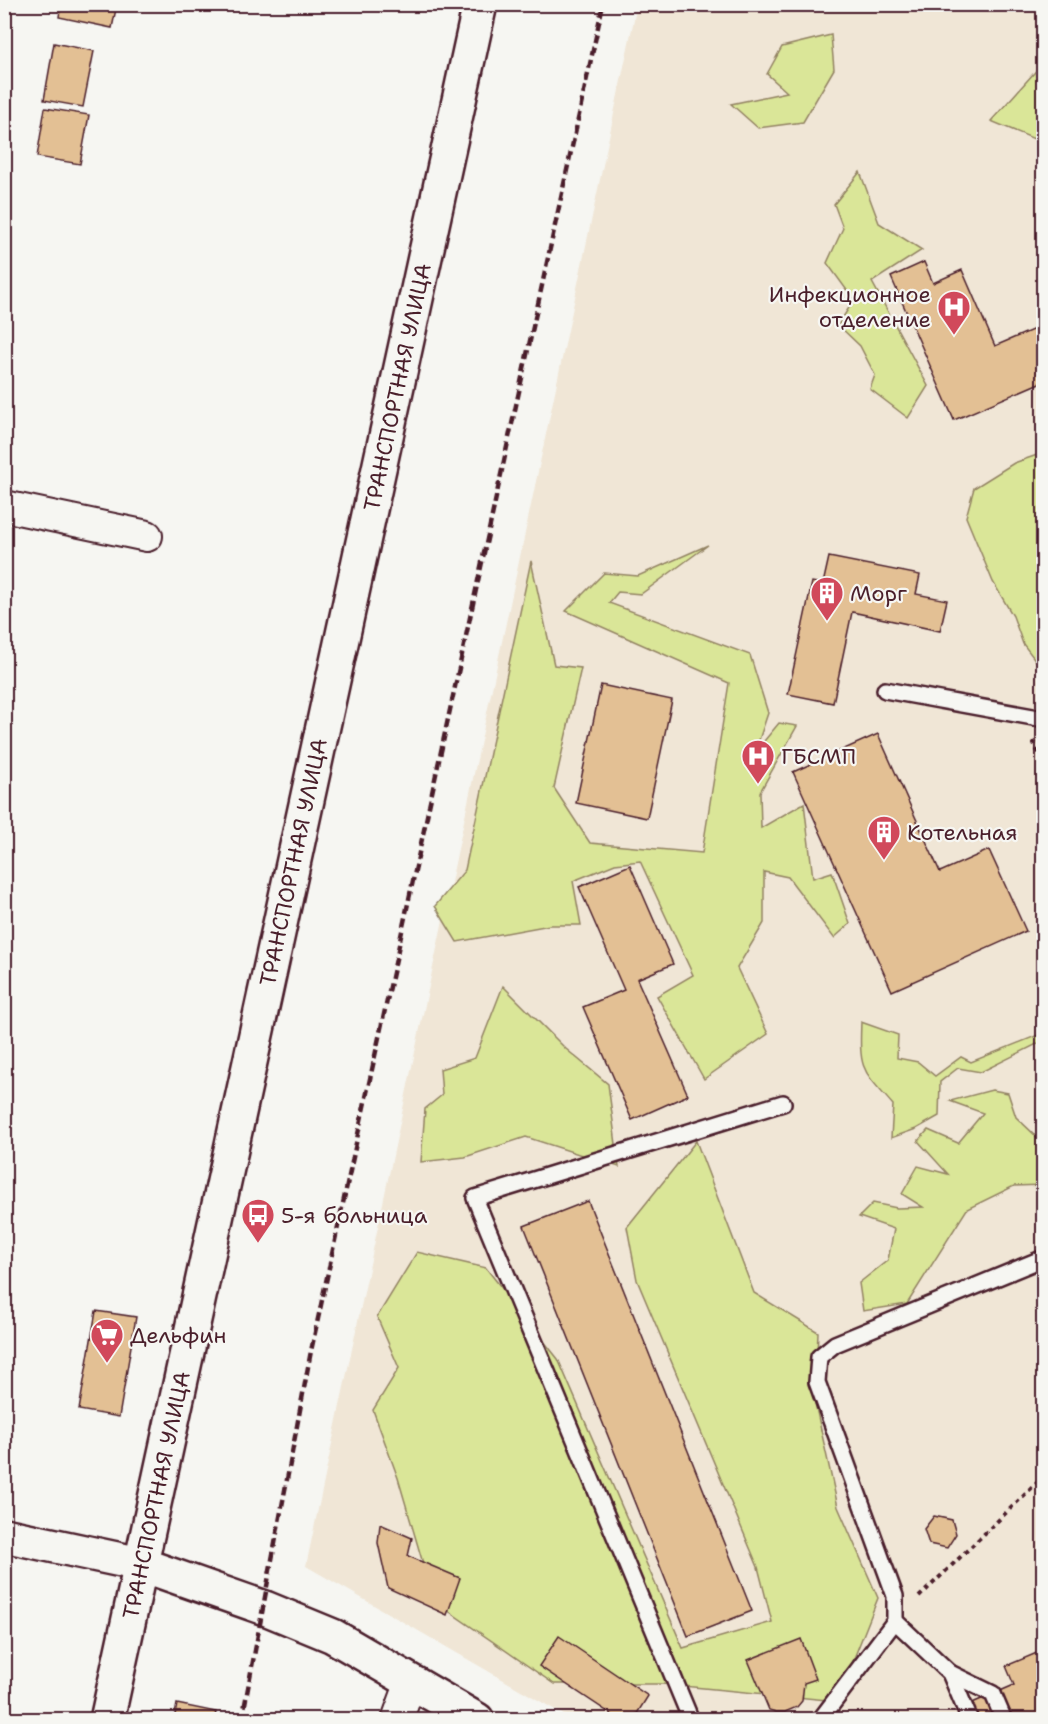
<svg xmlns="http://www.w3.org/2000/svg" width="1048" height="1724" font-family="'Shantell Sans',sans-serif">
<rect width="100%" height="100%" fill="#f6f6f2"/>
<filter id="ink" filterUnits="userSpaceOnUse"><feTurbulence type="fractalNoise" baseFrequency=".0167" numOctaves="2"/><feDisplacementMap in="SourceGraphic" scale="12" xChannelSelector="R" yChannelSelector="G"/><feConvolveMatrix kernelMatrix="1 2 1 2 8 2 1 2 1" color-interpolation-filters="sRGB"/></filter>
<g filter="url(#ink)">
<path fill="#f0e6d6" d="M637,5H1043V1719H571L306,1566Z"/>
<g fill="#dae698" stroke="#928262" stroke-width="1.5">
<path d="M831,35L834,69L803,122L758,128L731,104L787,92L767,74L782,47Z"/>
<path d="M1043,63V140L1039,141L991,121Z"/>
<path d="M860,172L879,223L922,250L872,282L928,386L908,418L870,389L875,375L860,346L838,325L854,300L827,263L843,228L834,204Z"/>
<path d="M1043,453H1044L1043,670L1023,644L1013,616L993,582L966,517L974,488L1014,463Z"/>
<path d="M708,545L641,594L618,592L609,603L750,655L768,713L755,752L779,723L797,726L760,792L761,828L804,803L813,878L832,872L850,924L834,938L788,877L764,872V923L737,968L768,1034L704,1079L657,996L693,975L640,861L615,864L573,881L581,925H550L457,942L435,906L465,870L531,561L554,665L581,668L554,788L590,843L702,853L729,683L566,611L604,573L638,576Z"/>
<path d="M503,986L566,1049L608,1084L619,1167L526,1137L465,1157L421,1162L425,1109L442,1095L440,1069L475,1058Z"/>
<path d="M861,1022L898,1035L897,1058L918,1062L935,1076L961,1057L971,1062L1043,1033V1041L981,1072L958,1068L940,1082L939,1116L916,1129L891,1138L893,1105C862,1069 859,1071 861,1022Z"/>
<path d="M992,1090L1008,1093L1016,1117L1038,1138L1043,1163V1185L1014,1186L967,1209L907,1304L863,1311L859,1283L888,1260L894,1229L859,1217L873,1203L897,1208L923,1207L902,1194L918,1166L948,1174L918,1141L928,1130L958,1143L983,1113L950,1101Z"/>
<path d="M696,1141L754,1293L818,1332L815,1403L838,1507L878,1598L837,1701L662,1684H554L434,1601L398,1478L373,1410L399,1368L377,1317L417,1252L486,1268L558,1359L683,1648L772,1622L758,1567L637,1280L627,1227Z"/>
</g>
<g fill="#e3c094" stroke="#4a1f2b" stroke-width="1.5">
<path d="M61,4H117L112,28L59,17Z"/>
<path d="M54,43L94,51L83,107L44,100Z"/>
<path d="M45,108L89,115L80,164L37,157Z"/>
<path d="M924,262L933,283L962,270L995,346L1044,325V364L1038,366L1044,381L954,420L891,277Z"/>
<path d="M829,557L920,575L916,594L947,600L940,631L852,612L833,703L788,694L812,582L823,584Z"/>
<path d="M601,685L672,700L647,818L576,803Z"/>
<path d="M878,734L940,872L989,850L1026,931L892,991L793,772Z"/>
<path d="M630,865L673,964L637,979L688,1095L632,1120L583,1007L624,990L579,887Z"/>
<path d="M588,1201L752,1611L688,1636L524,1226Z"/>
<path d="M96,1311L136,1317L119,1417L79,1410Z"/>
<path d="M934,1516L952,1520L956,1534L947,1548L929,1544L924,1529Z"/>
<path d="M380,1524L412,1538L408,1556L460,1578L447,1615L388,1588L378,1543Z"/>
<path d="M559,1636L648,1696L633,1720H620L539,1666Z"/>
<path d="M801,1639L816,1679L804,1683L802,1701L797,1707L785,1712H776L769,1710L748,1660Z"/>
<path d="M1044,1650V1720H976L970,1704L1014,1685L1006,1666Z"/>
<path d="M177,1704L216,1712L214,1720H174Z"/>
</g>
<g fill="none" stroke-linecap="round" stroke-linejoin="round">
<g stroke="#4a1f2b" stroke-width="20">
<g id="lane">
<path d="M885,690L1044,719"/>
<path d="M895,1621L950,1673L970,1720"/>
<path d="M950,1673L993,1694L1004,1720"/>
<path d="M691,1720L475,1198L783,1103"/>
<path d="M820,1720L895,1621V1596L817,1382L819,1357L835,1344L1044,1258"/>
</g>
</g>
<g stroke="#4a1f2b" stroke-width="34">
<g id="street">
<path d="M4,506L147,536"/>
<path d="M397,1720L411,1682"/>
</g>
</g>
<g stroke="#4a1f2b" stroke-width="38">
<g id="secondary">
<path d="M4,1535L140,1564L265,1608L333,1636L477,1720"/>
<path d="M107,1720L480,4"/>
</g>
</g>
<g stroke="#4a1f2b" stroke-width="4" stroke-dasharray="4.5 4.5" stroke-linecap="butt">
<path d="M1033,741L1044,765"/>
<path d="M919,1597L1044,1476"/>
</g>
<use href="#lane" stroke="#f6f6f2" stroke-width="15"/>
<use href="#street" stroke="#f6f6f2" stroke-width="30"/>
<use href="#secondary" stroke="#f6f6f2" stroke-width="33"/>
<path stroke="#4a1f2b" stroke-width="4.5" stroke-dasharray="9 4.5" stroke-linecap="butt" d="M242,1720L311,1351L603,4"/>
</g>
</g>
<defs>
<g id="hospital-pin" transform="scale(1.725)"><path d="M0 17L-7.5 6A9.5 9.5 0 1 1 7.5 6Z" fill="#d1495b" stroke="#f6f6f2"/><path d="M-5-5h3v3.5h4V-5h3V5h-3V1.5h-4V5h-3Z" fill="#fff"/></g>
<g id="building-pin" transform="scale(1.725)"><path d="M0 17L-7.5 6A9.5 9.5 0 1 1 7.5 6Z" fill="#d1495b" stroke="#f6f6f2"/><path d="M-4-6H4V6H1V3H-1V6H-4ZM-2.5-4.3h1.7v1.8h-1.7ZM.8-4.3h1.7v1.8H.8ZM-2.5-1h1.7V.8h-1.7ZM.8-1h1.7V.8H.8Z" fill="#fff"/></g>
<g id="bus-pin" transform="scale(1.725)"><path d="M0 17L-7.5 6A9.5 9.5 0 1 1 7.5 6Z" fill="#d1495b" stroke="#f6f6f2"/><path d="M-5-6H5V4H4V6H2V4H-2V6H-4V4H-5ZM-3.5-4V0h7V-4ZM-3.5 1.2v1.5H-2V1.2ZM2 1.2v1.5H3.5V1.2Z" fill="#fff"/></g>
<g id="supermarket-pin" transform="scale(1.725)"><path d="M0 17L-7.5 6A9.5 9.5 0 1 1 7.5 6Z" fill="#d1495b" stroke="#f6f6f2"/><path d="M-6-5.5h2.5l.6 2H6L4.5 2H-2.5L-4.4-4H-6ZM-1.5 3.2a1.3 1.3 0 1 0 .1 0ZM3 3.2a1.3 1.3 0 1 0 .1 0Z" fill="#fff"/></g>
</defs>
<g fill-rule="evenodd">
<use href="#hospital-pin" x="954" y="307"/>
<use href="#building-pin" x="827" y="593"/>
<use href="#hospital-pin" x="758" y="756"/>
<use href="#building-pin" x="884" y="832"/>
<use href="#bus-pin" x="258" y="1215"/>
<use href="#supermarket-pin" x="107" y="1335"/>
</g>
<g text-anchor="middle" stroke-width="4.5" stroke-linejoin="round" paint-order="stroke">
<g font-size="22" fill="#4a1f2b" stroke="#f6f6f2" text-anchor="start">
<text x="931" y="302" text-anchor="end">Инфекционное<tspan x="931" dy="25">отделение</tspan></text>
<text x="850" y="601">Морг</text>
<text x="781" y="764">ГБСМП</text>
<text x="907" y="840">Котельная</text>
<text x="281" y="1223">5-я больница</text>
<text x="130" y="1343">Дельфин</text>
</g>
<g font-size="22" fill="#4a1f2b" stroke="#f6f6f2">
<text transform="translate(397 387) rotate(-78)" y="8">ТРАНСПОРТНАЯ УЛИЦА</text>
<text transform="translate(293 862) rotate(-78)" y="8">ТРАНСПОРТНАЯ УЛИЦА</text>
<text transform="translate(156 1495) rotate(-78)" y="8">ТРАНСПОРТНАЯ УЛИЦА</text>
</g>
</g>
<rect width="1048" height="1724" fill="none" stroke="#f6f6f2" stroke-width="24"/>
<rect x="12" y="12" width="1024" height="1700" fill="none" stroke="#4a1f2b" stroke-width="2" filter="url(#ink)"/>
</svg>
